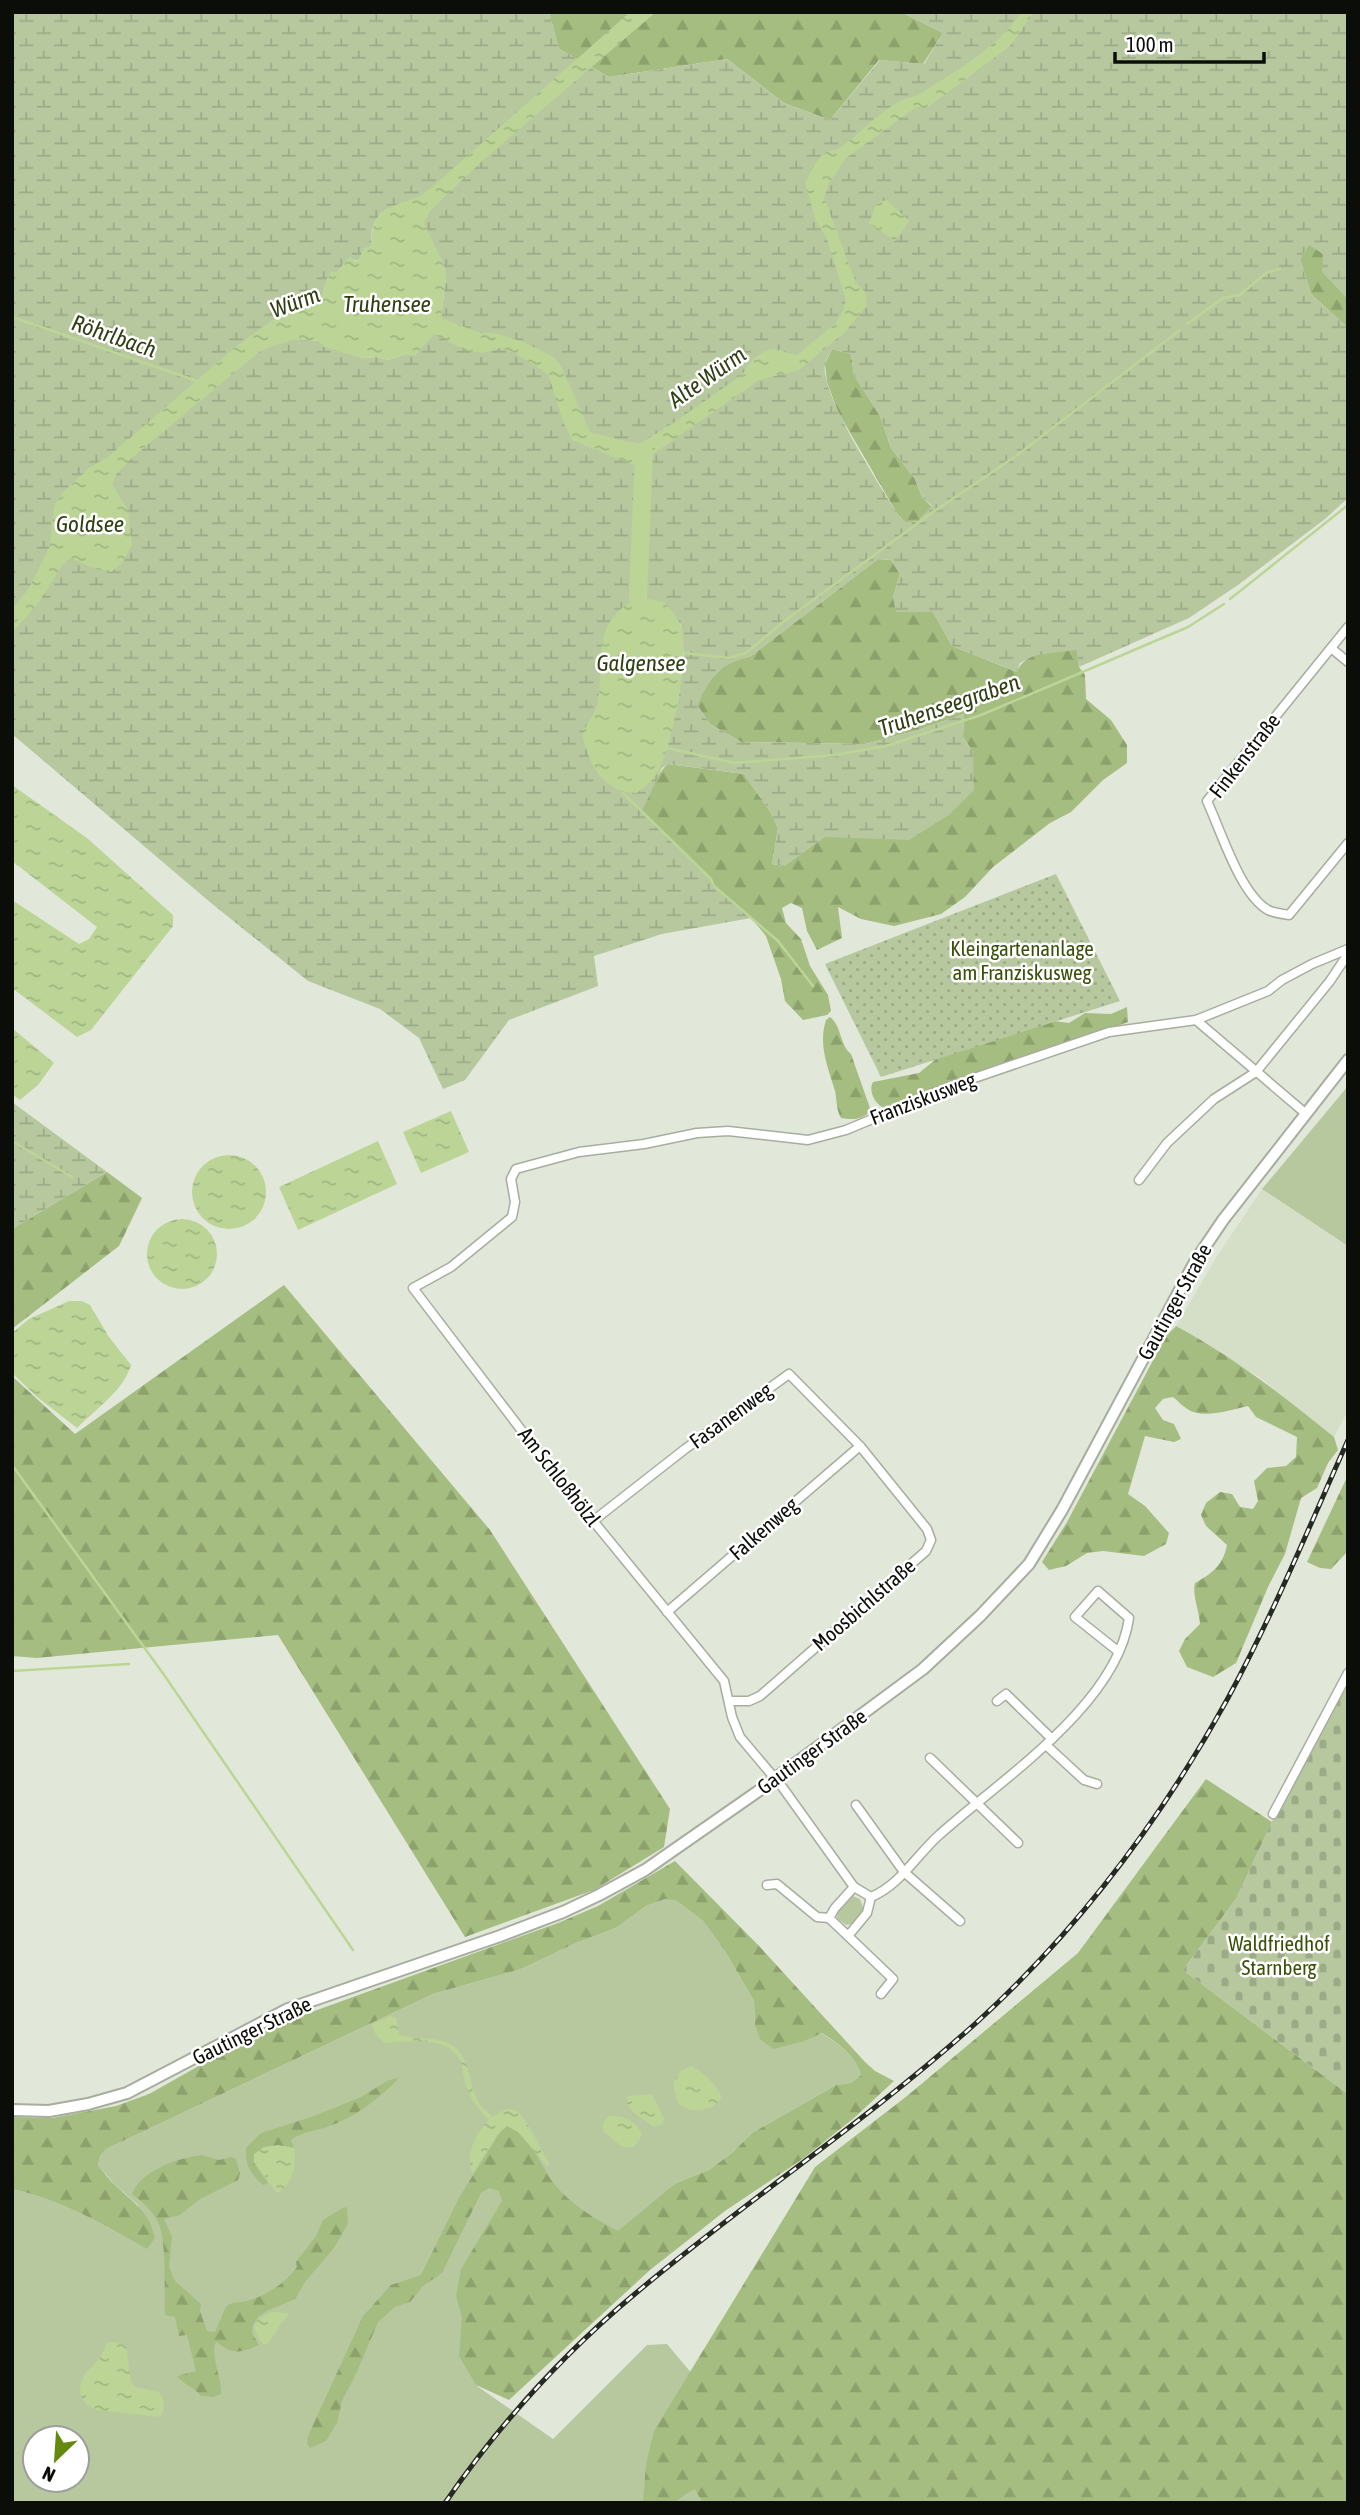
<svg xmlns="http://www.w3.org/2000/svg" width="1360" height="2515" font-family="'Asap Condensed',sans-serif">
<defs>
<pattern id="forest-firs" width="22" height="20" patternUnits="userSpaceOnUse" patternTransform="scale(1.75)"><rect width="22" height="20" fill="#a5bd80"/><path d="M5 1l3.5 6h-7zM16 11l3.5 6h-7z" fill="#8da16d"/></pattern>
<pattern id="wetland-marsh" width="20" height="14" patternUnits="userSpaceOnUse" patternTransform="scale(1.75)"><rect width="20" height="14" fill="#b7c89f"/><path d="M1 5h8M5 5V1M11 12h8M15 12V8" fill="none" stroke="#9cab87"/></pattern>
<pattern id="cemetery-stones" width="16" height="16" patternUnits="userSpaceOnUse" patternTransform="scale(1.75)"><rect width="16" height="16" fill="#b7c89f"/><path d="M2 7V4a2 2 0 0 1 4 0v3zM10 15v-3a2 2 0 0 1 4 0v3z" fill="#9cab87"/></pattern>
<pattern id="garden-dots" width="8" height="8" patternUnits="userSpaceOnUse" patternTransform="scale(1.75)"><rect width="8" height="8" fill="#b7c89f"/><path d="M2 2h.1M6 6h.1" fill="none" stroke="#9cab87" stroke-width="1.8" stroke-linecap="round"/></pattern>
<pattern id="water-ripples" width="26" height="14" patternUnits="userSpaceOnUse" patternTransform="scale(1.75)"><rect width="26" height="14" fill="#bcd597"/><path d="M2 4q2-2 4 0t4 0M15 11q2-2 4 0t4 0" fill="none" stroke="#a0b681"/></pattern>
</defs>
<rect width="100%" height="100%" fill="#e1e8d9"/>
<path fill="#d5dfc8" d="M1262,1189L1348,1246V1411L1334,1437L1259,1377L1176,1326L1217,1256Z"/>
<g fill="#b7c89f" fill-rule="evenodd">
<path d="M1348,1086V1246L1262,1189Z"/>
<path d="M853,1896L860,1899L864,1910L852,1924L846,1925L837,1918C838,1907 844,1901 853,1896Z"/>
<path d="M665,1899L677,1901L703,1921L725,1951L754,2001L755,2025L805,2041L821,2033C838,2043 856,2056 861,2075L851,2083L836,2085L752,2133L732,2153L709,2170L676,2183L477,2386L553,2439L647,2345L667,2344L699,2382L694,2489L703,2503H12V2189C61,2200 104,2224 147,2248L138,2205L115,2185L98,2165L100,2156L106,2149L433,1994L521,1969L576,1943L616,1928L646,1906ZM35,2438H77V2480H35Z"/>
</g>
<g fill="url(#forest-firs)">
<path d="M549,12H901L943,33L923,64L879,60L830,120L784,103L727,59L609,77L559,49Z"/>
<path d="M1309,244L1323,254V272L1348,299V328L1311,294L1300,259Z"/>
<path d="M832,349L851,354L854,375L880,416L891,448L915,479L922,497L932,507L918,521L906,523L898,515L838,412L827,382L825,364Z"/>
<path d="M878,559L891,560L900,574L893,598L933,612L952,646L1017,672C1025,650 1055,652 1076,649L1079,667L1085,675L1086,699L1111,720L1127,745V763L1103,780L1071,812L1050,823L993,867L965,897L941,914L894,926L861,919L838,907L842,938L817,950L807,931L802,908L791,903L782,908L786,923L801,939L810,966L828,995L831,1011L827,1015L803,1020L785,1001L781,979L766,936L751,918L714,886L711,879L641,811C647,799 658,771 668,764L744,774L771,813L778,828L772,864L784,866L824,837L973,752L963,737L964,714L915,731L865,744L741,742L710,724L697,705L708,682L727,663L751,656Z"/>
<path d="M1127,1007L1128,1022L913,1099L884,1108C875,1104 868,1091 873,1082L919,1073L941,1055L1054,1021L1069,1023L1085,1013L1111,1014Z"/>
<path d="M830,1017C842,1026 839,1044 851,1054L871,1111C861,1120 853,1120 841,1118C836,1109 837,1100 835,1091C828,1067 818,1045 826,1020Z"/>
<path d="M107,1172L142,1198L119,1246L12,1329V1229Z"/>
<path d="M284,1285L490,1530L670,1809L664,1847L594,1890L465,1937L278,1635L37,1658L12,1656V1376L75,1434Z"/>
<path d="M1176,1326C1235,1358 1282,1395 1334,1437L1338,1450L1328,1463L1317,1488L1301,1498L1285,1554L1268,1587L1236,1663L1213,1677L1187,1667L1179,1651L1185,1639L1200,1624C1199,1609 1192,1596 1195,1583C1213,1573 1223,1565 1227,1545L1206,1526L1201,1515L1206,1503L1220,1492L1232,1494L1240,1507L1253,1509L1258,1501L1254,1481L1267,1468L1286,1466L1296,1457L1297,1437L1256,1417L1248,1406C1231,1410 1201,1420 1186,1408C1181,1405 1177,1400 1173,1397L1163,1399L1155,1408L1163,1420L1174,1424L1181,1439L1174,1442L1145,1436L1128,1494L1145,1506L1169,1533L1166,1544L1144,1556L1103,1551L1087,1553L1066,1566L1049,1570L1042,1562L1067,1522L1166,1336Z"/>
<path d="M1348,1475V1551L1331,1569L1320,1568L1307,1562Z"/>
<path d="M1206,1779L1272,1822L1236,1899L1183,1970L1348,2094V2503H703L694,2489L673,2503H643L646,2464L654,2431L815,2167L907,2096L1078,1953Z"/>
<path d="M675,1861L760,1947L865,2062L875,2071L894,2081L854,2118L804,2158L725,2211L650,2270L509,2400L476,2385L459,2356L462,2317L456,2296L461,2269L502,2201L499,2191L489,2188L481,2193L442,2273L423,2286L410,2302L395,2307L378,2322L357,2372L342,2401L337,2423L326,2441L310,2448L307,2444L308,2436L363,2316L391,2285L421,2275L460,2196L502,2129L507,2126C532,2134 540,2167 555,2185C572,2205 595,2219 618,2231L676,2183L709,2170L732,2153L752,2133L836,2085L851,2083L861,2075C856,2056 838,2043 822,2033L805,2041L773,2049L760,2039L755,2025L754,2001L725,1951L703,1921L677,1901L665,1899L646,1906L616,1928L576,1943L521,1969L433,1994L106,2149L100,2156L98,2165C104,2172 109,2180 116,2186C135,2204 149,2211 155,2238L147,2249C104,2224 61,2200 12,2189V2117L52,2118L116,2106L149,2094L220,2054L284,2022L558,1923L598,1906Z"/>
<path d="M399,2078C378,2100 355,2117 327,2127C314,2131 302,2132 291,2140L294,2148C278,2145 267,2144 255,2154L254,2163L268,2183L263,2185C250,2173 245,2165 246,2148L261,2133L314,2116L361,2097L389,2080Z"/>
<path d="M202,2155L219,2160L231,2157L236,2159L240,2173L238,2180L200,2199L180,2215L164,2219L172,2237L169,2267L175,2281L201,2304L200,2311L207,2331L215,2332C218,2326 223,2312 226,2307C231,2301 241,2303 247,2301C266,2296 286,2283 297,2267L296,2262L316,2236L323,2220L344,2207L347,2208L348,2224L334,2248L305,2282L295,2299L267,2311L258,2317L253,2325L252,2333L259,2345C238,2353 235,2355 216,2342C210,2357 222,2377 221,2394L213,2397L201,2396C194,2387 184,2385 177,2376L196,2371L187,2335L179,2336L175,2317L165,2315C164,2294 167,2239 158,2222C152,2210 142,2202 132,2194C141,2170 178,2158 202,2155Z"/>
</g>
<g fill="url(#wetland-marsh)" fill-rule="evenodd">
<path d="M12,12H549L559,49L609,77L727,59L784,103L830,120L880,60L924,64L943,33L901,12H1348V299L1322,272L1323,254L1309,244L1300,259L1311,294L1348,328V498L1325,519L1238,585L1189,618L1079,667L1076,650L1035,655L1020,663L1017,672L952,646L933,612H896L893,598L900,574L891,560L878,559L751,656C717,666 713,674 697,705L710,724L741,742L865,744L915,731L964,714L963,737L973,752L974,790L949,815L909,840L824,837L784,866L772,864L778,828L771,813L744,774L668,764L662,768L642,811L711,879L714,886L751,918L662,934L594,956L598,986L509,1020L465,1080L443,1089L419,1038L380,1009L308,981L211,903L12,734ZM382,212L423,223L444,266L446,278L440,325L415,355L406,354L388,360L377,357L362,358L319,341L295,339L282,315L290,312L310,290L316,300H321L328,277L332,272H337L347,261L359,260L364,249L371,246C371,231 372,224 382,212ZM832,349L851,354L854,375L880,416L891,448L915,479L922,497L932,506L918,521L906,523L898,515C881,486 820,395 825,364C826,359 830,354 832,349ZM89,469L128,510L61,495ZM681,624L684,656L678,701L667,748L583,736L597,707Z"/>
<path d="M12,1102L107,1172L12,1229Z"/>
</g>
<path fill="url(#cemetery-stones)" d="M1348,1685V2094L1183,1970L1236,1899L1275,1815Z"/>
<path fill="url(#garden-dots)" d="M1056,874L1120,1001L881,1077L825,964Z"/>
<g fill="url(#water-ripples)">
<path d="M630,12H656L482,161L429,212L424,223L444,266L446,278L441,318L480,333H494L521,341L554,357L561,366L590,432L628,442L641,443L675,422L743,374C747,363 760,350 774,349C781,349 789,354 797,355L836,323L843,311L846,300L826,236L816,221L805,183C810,174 815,163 822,155C827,150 835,151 841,147C863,132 891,98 917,96C954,72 996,49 1022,12H1034L1009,47L928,107L915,108L846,158L829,183L824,198L856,283L865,292L867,305L844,333L799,370L759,380L643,461L633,465L572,440L563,421L548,374L512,351L500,348L483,353L467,351L434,334L415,355L406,354L388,360L377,357L362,358L324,347L319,341L295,339L271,347L259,352L134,456L117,473L112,484L128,510L132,545L122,563L111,572L95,569L71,558L63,564L39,602L12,633V610L29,588L50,546L54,506L61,495L89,468L109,456L238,345L273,320L290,312L309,289L316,300H321L328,277L332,272H337L350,256L355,261L359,260L364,249L371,246C373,196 400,212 430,189Z"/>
<path d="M887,200L909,221L895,241L869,223L877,203Z"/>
<path d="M638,597L664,602C669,608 677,616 680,624C692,649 671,756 654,778C649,784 642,788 637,793C610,793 592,772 586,747C585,743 583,740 583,736C584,726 594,716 597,706C607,659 587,626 638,597Z"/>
<path d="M12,785L87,838L173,915V926L91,1030L77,1037L12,988V900L79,944L89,939L97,927L12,861Z"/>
<path d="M12,1028L54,1063L38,1085L20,1100L12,1094Z"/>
<path d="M451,1111L469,1152L421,1173L403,1132Z"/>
<path d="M378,1141L397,1184L298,1230L279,1187Z"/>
<circle cx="229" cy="1192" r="37"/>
<circle cx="182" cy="1254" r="35"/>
<path d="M69,1301H82L90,1305L109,1337L131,1365C124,1390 96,1409 77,1428L37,1397L12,1373V1333L29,1319Z"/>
<path d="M391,2016L396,2018L399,2034C416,2042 436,2034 453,2046C471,2058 468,2083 478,2101C481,2107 488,2112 493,2117C498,2113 507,2107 514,2110C526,2114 541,2151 549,2163L548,2167L518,2132L507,2126L497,2135L473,2173C463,2158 478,2130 489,2120C476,2107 469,2097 464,2079C463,2074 463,2067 461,2062C450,2035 408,2041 385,2043L376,2035L372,2024Z"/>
<path d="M691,2066C702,2071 718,2086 722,2098C710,2112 692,2114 678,2104L673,2083L681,2071Z"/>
<path d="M652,2094L664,2119L662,2124L654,2127L634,2113L627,2104L628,2096Z"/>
<path d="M608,2116C623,2115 635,2120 642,2134C632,2160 617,2143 603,2131V2123Z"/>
<path d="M278,2145L294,2148C297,2164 292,2186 277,2193L254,2162V2154L264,2147Z"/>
<path d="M271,2312L288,2313L287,2318C277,2325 275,2337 265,2345L260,2341L254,2328L257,2320Z"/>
<path d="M115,2342L126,2346L131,2382L136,2387L159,2392C165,2401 165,2407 161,2417L96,2410L86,2404L81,2396L80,2387L84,2375L100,2358L107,2343Z"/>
</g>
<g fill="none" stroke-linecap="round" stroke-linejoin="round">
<g stroke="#bcd597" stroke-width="2.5">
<path d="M12,317L197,381"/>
<path d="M1187,324L1223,298L1240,295L1266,273L1280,269"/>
<path d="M1230,599L1348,505"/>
<path d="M684,653L729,658L746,653L783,622L933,512L1016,456L1180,330"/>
<path d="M667,748L734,763L835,755L886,746L981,715L1038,691L1188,627L1224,604"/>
<path d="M623,793L711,879L714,886L778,941L813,986"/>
<path d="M12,1141L72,1177"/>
<path d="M12,1465L162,1672L353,1950"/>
<path d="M12,1671L129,1664"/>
</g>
<path stroke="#bcd597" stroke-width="18" d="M638,597L644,452"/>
<g stroke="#a7ad9f" stroke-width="11">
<g id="minor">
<path d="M1348,627L1207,801C1221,831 1240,894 1268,910C1274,913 1282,914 1289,915L1348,843"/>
<path d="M1331,648L1348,662"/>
<path d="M1196,1020L1305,1113"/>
<path d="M1139,1180L1167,1143L1214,1099L1256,1072L1330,981L1348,954"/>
<path d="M593,1521L685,1449L789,1374L860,1446L927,1529L931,1540L926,1551L760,1696L749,1701H729"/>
<path d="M667,1612L860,1446"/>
<path d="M1119,1652L1075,1617L1098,1591L1129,1618C1117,1705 1000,1780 938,1836C916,1856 900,1885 871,1897L854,1887L783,1788L740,1737L732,1717L724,1681L554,1473L413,1288L451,1267L512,1217L515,1202L511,1179L516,1169L579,1152L644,1144L697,1133L728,1131L808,1140L846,1130L951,1086L1109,1032L1196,1020L1268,991L1282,980L1312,964L1348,949"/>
<path d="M997,1701L1006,1694L1052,1739"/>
<path d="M1046,1745L1084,1780L1097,1784"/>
<path d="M930,1758L1018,1843"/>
<path d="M856,1805L904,1872L960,1921"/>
<path d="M1273,1814L1348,1673"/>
<path d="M767,1885L777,1884L817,1917L829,1918"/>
<path d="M854,1887L835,1908L829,1918L848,1936L867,1913L871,1897"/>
<path d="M848,1936L893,1979L881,1994"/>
</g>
</g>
<g stroke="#a7ad9f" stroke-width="14">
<path id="secondary" d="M12,2110L49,2111L88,2104L127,2093L288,2009L500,1936L563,1912L599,1895L645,1870L757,1792L923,1669L980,1616L1029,1564L1062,1510L1196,1260L1223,1220L1348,1060"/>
</g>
<use href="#minor" stroke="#fff" stroke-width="8"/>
<use href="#secondary" stroke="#fff" stroke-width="10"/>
<g stroke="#272923" stroke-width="5">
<path id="rail" d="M445,2503C498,2426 564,2353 636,2293C747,2200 868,2120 976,2023C1077,1931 1162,1818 1228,1698C1273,1615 1309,1527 1348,1440"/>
</g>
<use href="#rail" stroke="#fff" stroke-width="2.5" stroke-dasharray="8" stroke-linecap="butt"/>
</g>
<g text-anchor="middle" stroke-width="5" stroke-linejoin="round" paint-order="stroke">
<g font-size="21" fill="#0b0d08" stroke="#fff">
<text transform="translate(1245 756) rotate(-52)" y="7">Finkenstraße</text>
<text transform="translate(923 1099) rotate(-21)" y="7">Franziskusweg</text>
<text transform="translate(1175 1302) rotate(-61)" y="7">Gautinger Straße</text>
<text transform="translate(731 1416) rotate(-36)" y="7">Fasanenweg</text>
<text transform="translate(559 1477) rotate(52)" y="7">Am Schloßhölzl</text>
<text transform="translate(764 1529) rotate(-41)" y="7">Falkenweg</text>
<text transform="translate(864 1605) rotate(-41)" y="7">Moosbichlstraße</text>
<text transform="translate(812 1752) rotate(-36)" y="7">Gautinger Straße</text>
<text transform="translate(252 2031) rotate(-26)" y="7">Gautinger Straße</text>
</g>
<g font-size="21" fill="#3a4f0a" stroke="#fff">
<text x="1022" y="956">Kleingartenanlage<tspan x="1022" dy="24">am Franziskusweg</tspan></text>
<text x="1279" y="1951">Waldfriedhof<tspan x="1279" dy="24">Starnberg</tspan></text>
</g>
<g font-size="23" font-style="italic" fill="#303f13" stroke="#fff">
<text transform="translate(295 302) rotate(-20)" y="8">Würm</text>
<text x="387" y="312">Truhensee</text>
<text transform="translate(114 336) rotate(19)" y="8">Röhrlbach</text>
<text transform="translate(707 377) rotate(-35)" y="8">Alte Würm</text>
<text x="90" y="532">Goldsee</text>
<text x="641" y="671">Galgensee</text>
<text transform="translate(949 705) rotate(-19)" y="8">Truhenseegraben</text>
</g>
</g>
<rect width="1360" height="2515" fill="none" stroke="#0b0d08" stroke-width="28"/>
<g transform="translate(56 2459) rotate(205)"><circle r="33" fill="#ffffff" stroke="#9d9e9c" stroke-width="2"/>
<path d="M0-5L12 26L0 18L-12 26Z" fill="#65890e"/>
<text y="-10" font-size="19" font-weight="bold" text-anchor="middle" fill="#0b0d08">N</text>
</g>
<path d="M1115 52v10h149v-10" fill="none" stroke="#0b0d08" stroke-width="3.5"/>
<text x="1126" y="52" font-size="21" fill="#0b0d08" stroke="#ffffff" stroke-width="5" paint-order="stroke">100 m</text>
</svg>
